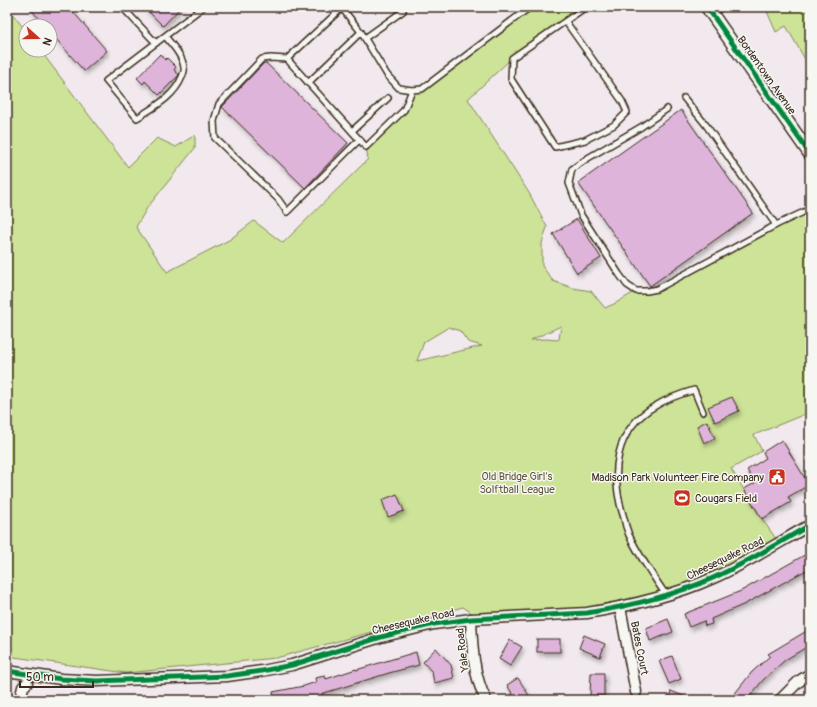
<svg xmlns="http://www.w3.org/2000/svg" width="817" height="707" font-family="Pangolin,sans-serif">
<defs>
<filter id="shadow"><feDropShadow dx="2" dy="3.5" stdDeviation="2" flood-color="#0004"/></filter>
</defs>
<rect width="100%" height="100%" fill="#f1e9ed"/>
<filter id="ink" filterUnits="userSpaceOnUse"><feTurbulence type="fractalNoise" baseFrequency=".025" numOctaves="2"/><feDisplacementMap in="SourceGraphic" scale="8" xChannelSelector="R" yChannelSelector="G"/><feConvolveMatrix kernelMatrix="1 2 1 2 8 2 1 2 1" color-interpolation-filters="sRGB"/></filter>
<g filter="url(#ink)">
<g fill="#cde398" stroke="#84865b" fill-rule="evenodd">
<path d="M7,7L26,31V50H40L128,167L157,138L176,147L195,135V148L147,208L136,227L167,272L229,240L254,221L283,243L368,159L366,147L404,110L412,90L422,89L530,7H586L512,58L468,99L529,193L547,227L542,243V266L553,281L573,288L591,291L605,308L616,303L636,291H647L810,209V412L754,435L762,451L731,469L762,519L779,543L725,572L635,604L471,619L469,611L463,607L276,658L126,673L7,656ZM561,326L559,339L557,340L546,339L531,340ZM449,327L460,331L468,342L482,346L417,361L424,342Z"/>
<path d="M765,7H810V68L786,26L776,32Z"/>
</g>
<g fill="#deb4da" stroke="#3b2a1e" filter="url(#shadow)">
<path d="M29,7H69L107,51L84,71L50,32V26H45Z"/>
<path d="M144,7H181L163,26Z"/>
<path d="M160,54L165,60L167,58L176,67L174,70L179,75L159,95L145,81L143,84L137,78Z"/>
<path d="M264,63H266L348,143L305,188L222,107Z"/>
<path d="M681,110L753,213L650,286L578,183Z"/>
<path d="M577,219L601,258L577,273L553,234Z"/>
<path d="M732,397L739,411L715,422L708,407Z"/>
<path d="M707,421L715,438L704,443L697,426Z"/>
<path d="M782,440L809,485L788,497L791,502L762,519L744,489L755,483L747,470L766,458L763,452Z"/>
<path d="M397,494L404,511L388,517L382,500Z"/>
<path d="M810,552V568L745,604L711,619L712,624L705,626L704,621L689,627L684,614L741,591Z"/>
<path d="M668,619L673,632L650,641L646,628Z"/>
<path d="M810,629V645L785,660L763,680L747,700H731L736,692L752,672L770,656L768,654Z"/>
<path d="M584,635L605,644L600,657L579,648Z"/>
<rect x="537" y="639" width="23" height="13"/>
<path d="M510,640L522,647L510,666L499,659Z"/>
<path d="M436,648L451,665L454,678L434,683L432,672L423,662Z"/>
<path d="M416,652L419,665L389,673L321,694L323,700H274L273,692L304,686L316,682L315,678L325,676L326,679L356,669V670Z"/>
<path d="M672,656L681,679L669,684L659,661Z"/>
<path d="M591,673H604V696H590Z"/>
<path d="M518,678L530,697L525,700H516L507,685Z"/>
<path d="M671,691L693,700H668Z"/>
</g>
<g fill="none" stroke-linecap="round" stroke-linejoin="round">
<g stroke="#3b2a1e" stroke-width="8">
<g id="service">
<path d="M122,7L156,43"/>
<path d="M341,7L361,32L387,75L399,88L412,90L422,89L530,7"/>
<path d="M342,8L287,59L366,147L404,110L412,90"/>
<path d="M712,13L722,7"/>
<path d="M566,22L622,101L627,112L614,125L585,140L555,147L511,79L512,58L586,7"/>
<path d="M165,36C172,45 183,56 184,68C185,71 183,74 182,77C174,97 154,107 137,118L106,81L203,7"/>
<path d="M365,38L403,11L400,7"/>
<path d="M287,59L271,58L262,59L219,104L214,121L215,138L278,199L287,212L360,139"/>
<path d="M308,83L361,32"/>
<path d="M684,98L706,125L776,225"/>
<path d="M667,109L641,127L588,158L572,169L569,183L581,215L619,274L627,285L636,291H647L657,289L776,225L810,209"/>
<path d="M352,131L388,98"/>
<path d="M666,595C653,576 639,556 629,535C627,530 625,524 624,518C610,475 613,429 657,405C668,398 681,394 694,390L703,412"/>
</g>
</g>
<g stroke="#3b2a1e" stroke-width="13">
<g id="minor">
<path d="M620,607L636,692"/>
<path d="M471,619C472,646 473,675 486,700"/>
<path d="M7,671L61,679L97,681L227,676L262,671L292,665L381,637L434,624L471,619L587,613C630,606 673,596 713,578C747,563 778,543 810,525"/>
<path d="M20,700L23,687L27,683"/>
<path d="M780,700L798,682L810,674"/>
</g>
</g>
<g stroke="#3b2a1e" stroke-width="15">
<path id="tertiary" d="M707,7L810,154"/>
</g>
<use href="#service" stroke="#f6f6f2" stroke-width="5"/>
<use href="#minor" stroke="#f6f6f2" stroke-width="10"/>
<use href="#tertiary" stroke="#f6f6f2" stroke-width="12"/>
<g stroke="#f6f6f2" stroke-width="8">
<g id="cycleway">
<path d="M707,7L810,154"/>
<path d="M7,671L61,679L97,681L227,676L262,671L292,665L381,637L434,624L471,619L587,613C630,606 673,596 713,578C747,563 778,543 810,525"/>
</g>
</g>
<use href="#cycleway" stroke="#00873e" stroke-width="5"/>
</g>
</g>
<defs>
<g id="civic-square" transform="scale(0.9)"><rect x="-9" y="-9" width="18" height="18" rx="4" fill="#c8321e" stroke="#f6f6f2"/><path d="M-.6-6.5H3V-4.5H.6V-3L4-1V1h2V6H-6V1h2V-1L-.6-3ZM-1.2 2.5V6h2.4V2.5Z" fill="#fff"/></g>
<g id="stadium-square" transform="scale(0.9)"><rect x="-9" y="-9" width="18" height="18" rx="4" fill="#c8321e" stroke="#f6f6f2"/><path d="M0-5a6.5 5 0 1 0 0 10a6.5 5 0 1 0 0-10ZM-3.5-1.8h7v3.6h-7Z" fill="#fff"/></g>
</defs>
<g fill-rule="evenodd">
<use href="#civic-square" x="777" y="477"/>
<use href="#stadium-square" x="682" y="498"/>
</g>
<g text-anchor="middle" stroke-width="3" stroke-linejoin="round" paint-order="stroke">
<g font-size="11" fill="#3b2a1e" stroke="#f6f6f2">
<text transform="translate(767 75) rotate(55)" y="4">Bordentown Avenue</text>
<text transform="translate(725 558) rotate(-26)" y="4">Cheesequake Road</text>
<text transform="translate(413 621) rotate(-13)" y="4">Cheesequake Road</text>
<text transform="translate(640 648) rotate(79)" y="4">Bates Court</text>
<text transform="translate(462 650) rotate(-97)" y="4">Yale Road</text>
</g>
<g font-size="11" fill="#60583c" stroke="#f6f6f2">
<text x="517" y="480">Old Bridge Girl's<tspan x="517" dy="13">Solftball League</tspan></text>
</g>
<g font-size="11" fill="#3b2a1e" stroke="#f6f6f2" text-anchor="end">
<text x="764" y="481">Madison Park Volunteer Fire Company</text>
<text x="695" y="502" text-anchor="start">Cougars Field</text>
</g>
</g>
<rect width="817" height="707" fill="none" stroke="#f6f6f2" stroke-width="24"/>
<rect x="12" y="12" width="793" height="683" fill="none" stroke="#3b2a1e" stroke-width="1.5" filter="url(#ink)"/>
<g transform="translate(38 38) rotate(111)"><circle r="19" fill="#f6f6f2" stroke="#aba49d"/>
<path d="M0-3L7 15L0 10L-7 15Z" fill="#c8321e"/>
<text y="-6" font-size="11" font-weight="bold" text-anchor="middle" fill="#3b2a1e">N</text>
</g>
<path d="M20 681v6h73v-6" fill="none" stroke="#3b2a1e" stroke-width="2"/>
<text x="26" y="681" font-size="12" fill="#3b2a1e" stroke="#f6f6f2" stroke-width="3" paint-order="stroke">50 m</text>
</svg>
